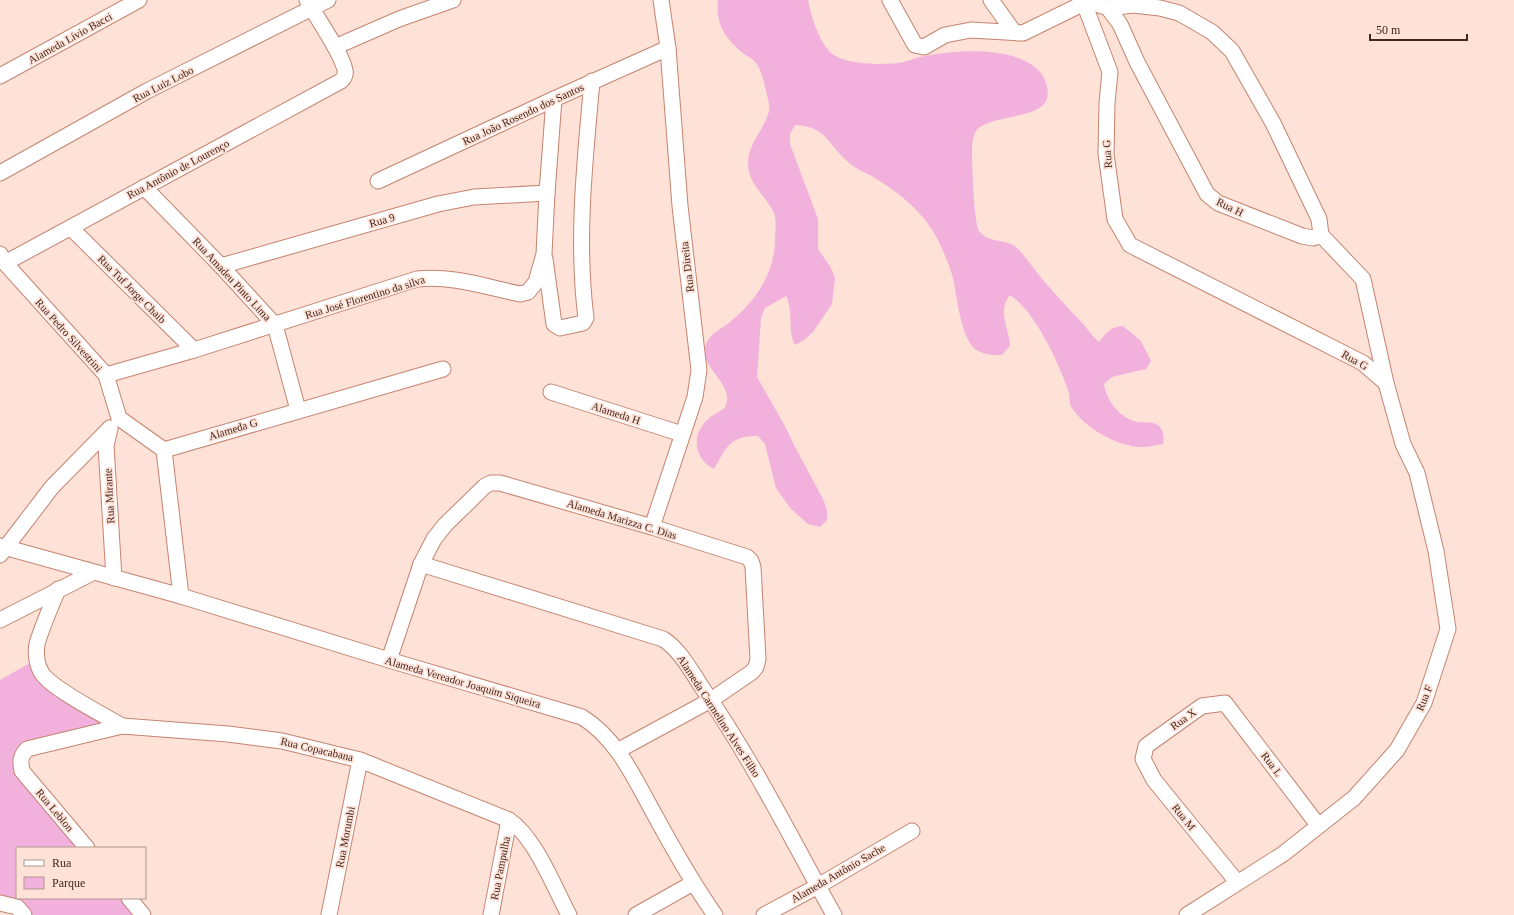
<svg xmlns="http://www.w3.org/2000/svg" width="1514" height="915" font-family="'Times New Roman',serif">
<rect width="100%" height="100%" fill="#fee1d7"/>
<g fill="#f2b0dd">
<path d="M718,0H808C811,16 818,39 829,51C841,65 881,65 898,63C907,62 915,58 924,56C957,50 1015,45 1040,72C1044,76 1046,82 1047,87C1056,122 990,112 976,131C972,138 972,146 972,153C972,165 974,224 979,231C989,244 1006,238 1017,248C1026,257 1034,269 1042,279C1055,294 1068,308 1082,323C1088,329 1092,336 1099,342C1107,332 1110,327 1123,326L1141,341L1151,361L1146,369L1112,377L1104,384C1106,400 1120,419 1138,422C1145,423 1154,421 1159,426C1164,431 1164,438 1163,444C1156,445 1149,447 1142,447C1118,447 1085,428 1072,408C1069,404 1070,398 1069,393C1060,365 1035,311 1010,295C997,311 1009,328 1010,346L1002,355C994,355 985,355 978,351C961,342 957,296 953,278C950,267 945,255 940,244C927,216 904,196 878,180C868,173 856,170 847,161C826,142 827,127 795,125L790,134V144L818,219V249L831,268L835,278L832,304L813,332L804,340L795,345C787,329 794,312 786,296L765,308L761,318L757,377L785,426L794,445L823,499L827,510V520L820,527L808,524L790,508L776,488L765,444L758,436C731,435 726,447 714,469C694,459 691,435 707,420C712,415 719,412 725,408C726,404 728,399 727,396C725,378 699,365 706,344C710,333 722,329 730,322C755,302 775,273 775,240C775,233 777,220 774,213C766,195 748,185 748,163C748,140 772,122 769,104C766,92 764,76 758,66C756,61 749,57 744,54C725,38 716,26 718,0Z"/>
<path d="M32,662L108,722L18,755L81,848H17V898H123L137,915H30L0,898V680Z"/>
</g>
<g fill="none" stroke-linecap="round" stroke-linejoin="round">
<g stroke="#c5846f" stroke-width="17">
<g id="street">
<path d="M890,0L915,45L924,47L945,35L971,30L1023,33L1084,3L1110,72L1107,103L1106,154L1115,219L1130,245L1363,363L1386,383"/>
<path d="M991,0L1014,32L1018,33"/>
<path d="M1083,0L1084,3L1096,4L1108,8L1120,24L1137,62L1207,194L1218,203L1302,236L1313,238L1321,235"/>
<path d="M1108,8L1133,5L1160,8L1179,13L1212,32L1232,51L1273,123L1319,219L1321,235"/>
<path d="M335,47L399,19L453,0"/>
<path d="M0,76L139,0"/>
<path d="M0,173L147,91L328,0"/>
<path d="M378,181L554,99L668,48"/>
<path d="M144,187L221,266L275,325L298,410"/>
<path d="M71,228L194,350"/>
<path d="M0,254L5,263L106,375L119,418L164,450"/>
<path d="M545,259L554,324L560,328L583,323L586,318C576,239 585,160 592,81"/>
<path d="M5,263L341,81C344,78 346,74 345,70C341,51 317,19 307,0"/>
<path d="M221,266L438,204L474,197L547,193"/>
<path d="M106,375L194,350L417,279C452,275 486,287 520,294L528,292L536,282L544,254L547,193L554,99"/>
<path d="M551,392L682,434"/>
<path d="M110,428L106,446L114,578"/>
<path d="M652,527L695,397L699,370L680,206L668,48L661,0"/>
<path d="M0,546L181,596L389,660L582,717C619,740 636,782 657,819C675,852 693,884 715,915"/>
<path d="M0,555L52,487L110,428"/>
<path d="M421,564L663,639C680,650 690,669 701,686C752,759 791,838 834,915"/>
<path d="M58,589C51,607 42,626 37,644C35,654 37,668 44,676C58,692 102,714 122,726"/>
<path d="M181,596L164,450L443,369"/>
<path d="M0,620L92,573"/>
<path d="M389,660L421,564L434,539L445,525L485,486L491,483H500L652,527L747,557L751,561L753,567L758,659L756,667L752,672L711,700L619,750"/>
<path d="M87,848L22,771C20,761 20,757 27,749L122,726L228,734L282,741L360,760L509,820C535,837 554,887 569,915"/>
<path d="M1237,882L1154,780L1143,759L1146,746L1202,706L1225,703L1318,825"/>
<path d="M129,898L143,915"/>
<path d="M0,903L17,907L24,915"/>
<path d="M329,915L360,760"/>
<path d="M491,915L509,820"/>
<path d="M636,915L693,883"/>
<path d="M764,915L818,886L912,831"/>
<path d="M1187,915L1283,854L1354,798L1397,750L1424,703L1448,629L1436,551L1417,473L1403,444L1386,383L1363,279L1321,235"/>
</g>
</g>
<use href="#street" stroke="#fff" stroke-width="15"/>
</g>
<g text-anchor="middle" stroke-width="3.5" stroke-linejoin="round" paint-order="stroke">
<g font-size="11" fill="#41271e" stroke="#fee1d7">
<text transform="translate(70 38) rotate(-29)" y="4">Alameda Lívio Bacci</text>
<text transform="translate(163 84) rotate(-27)" y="4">Rua Luiz Lobo</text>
<text transform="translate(523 114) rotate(-25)" y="4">Rua João Rosendo dos Santos</text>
<text transform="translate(1107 154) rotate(-94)" y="4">Rua G</text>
<text transform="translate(178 169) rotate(-28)" y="4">Rua Antônio de Lourenço</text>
<text transform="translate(1230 207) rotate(26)" y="4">Rua H</text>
<text transform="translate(382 220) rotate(-16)" y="4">Rua 9</text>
<text transform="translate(687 267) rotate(-97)" y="4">Rua Direita</text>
<text transform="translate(232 279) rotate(47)" y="4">Rua Amadeu Pinto Lima</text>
<text transform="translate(132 289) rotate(45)" y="4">Rua Tuf Jorge Chaib</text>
<text transform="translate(365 297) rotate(-17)" y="4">Rua José Florentino da silva</text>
<text transform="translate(69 335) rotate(48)" y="4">Rua Pedro Silvestrini</text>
<text transform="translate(1355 360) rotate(29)" y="4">Rua G</text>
<text transform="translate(616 413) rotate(18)" y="4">Alameda H</text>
<text transform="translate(233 429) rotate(-17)" y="4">Alameda G</text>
<text transform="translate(109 496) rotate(-93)" y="4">Rua Mirante</text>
<text transform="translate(622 519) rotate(17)" y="4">Alameda Marizza C. Dias</text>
<text transform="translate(463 682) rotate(16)" y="4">Alameda Vereador Joaquim Siqueira</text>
<text transform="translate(1424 698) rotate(-68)" y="4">Rua F</text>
<text transform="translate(719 716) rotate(57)" y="4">Alameda Carmelino Alves Filho</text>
<text transform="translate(1183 719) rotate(-36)" y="4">Rua X</text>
<text transform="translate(317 749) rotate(13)" y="4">Rua Copacabana</text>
<text transform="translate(1272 764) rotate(53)" y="4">Rua L</text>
<text transform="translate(55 810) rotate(50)" y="4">Rua Leblon</text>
<text transform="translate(1184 817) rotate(51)" y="4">Rua M</text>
<text transform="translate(345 837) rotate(-79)" y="4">Rua Morumbi</text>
<text transform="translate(500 868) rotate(-79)" y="4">Rua Pampulha</text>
<text transform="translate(838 873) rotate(-30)" y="4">Alameda Antônio Sache</text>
</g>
</g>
<rect x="16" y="847" width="130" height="52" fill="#fee1d7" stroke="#b2978d"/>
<rect x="24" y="860" width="20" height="6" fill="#ffffff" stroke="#b2978d"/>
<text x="52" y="867" font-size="12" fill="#41271e">Rua</text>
<rect x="24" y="877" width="20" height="12" fill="#f2b0dd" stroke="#b2978d"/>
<text x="52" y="887" font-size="12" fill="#41271e">Parque</text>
<path d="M1370 34v6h97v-6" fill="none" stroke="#41271e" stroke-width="2"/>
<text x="1376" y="34" font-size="12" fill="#41271e" stroke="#fee1d7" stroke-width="3" paint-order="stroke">50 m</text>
</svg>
